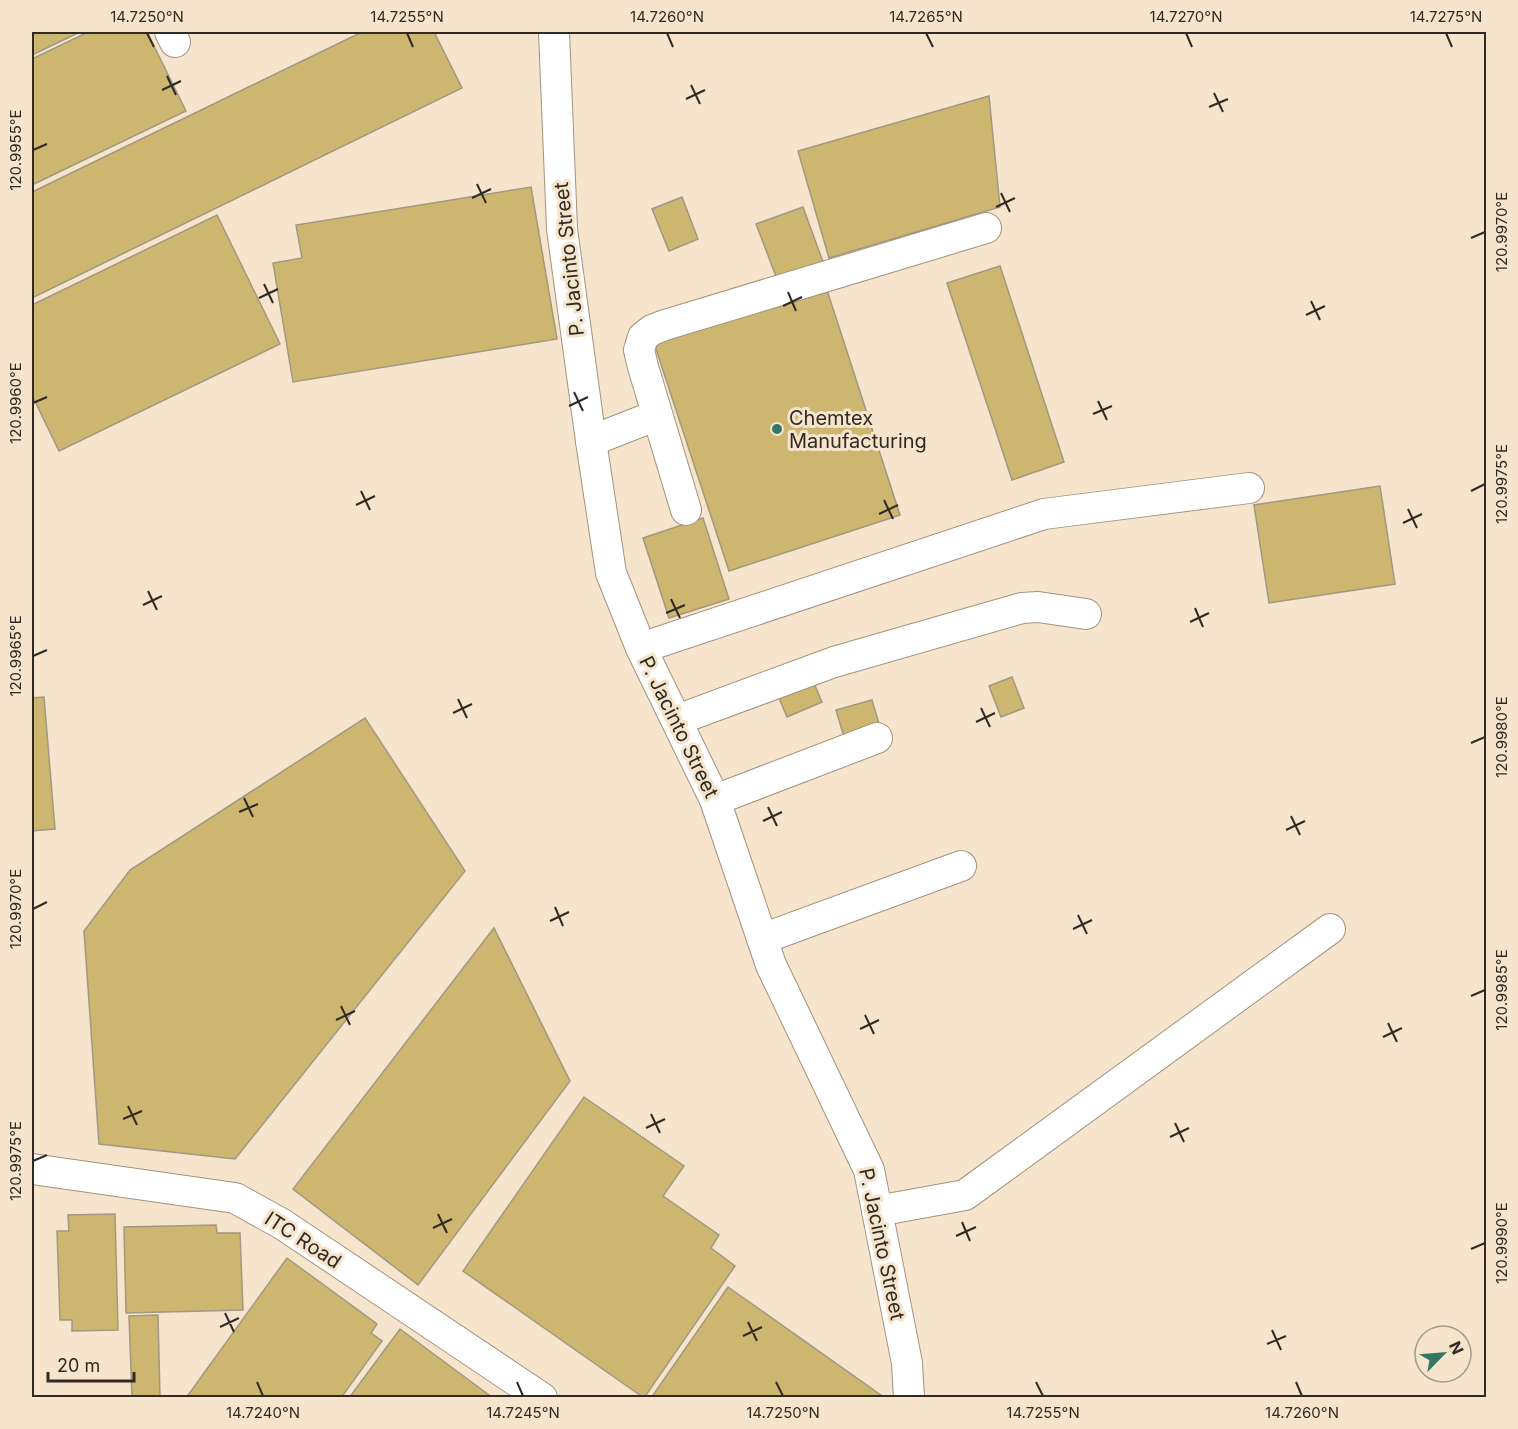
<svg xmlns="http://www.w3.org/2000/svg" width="1518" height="1429" font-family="Inter,sans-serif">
<rect width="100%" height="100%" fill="#f6e4cd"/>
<g fill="#cdb770" stroke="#a09880" stroke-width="1.5">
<path d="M32,32H80L32,55Z"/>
<path d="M88,32H147L186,111L32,185V59Z"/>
<path d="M362,32H434L462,88L32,298V192Z"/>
<path d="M989,96L1000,207L829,258L798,151Z"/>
<path d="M531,187L557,339L293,382L273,263L302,258L296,225Z"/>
<path d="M682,197L698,239L669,251L652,209Z"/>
<path d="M803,207L823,262L777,279L756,224Z"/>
<path d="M217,215L280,344L59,451L32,395V305Z"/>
<path d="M1000,266L1064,462L1012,480L947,283Z"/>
<path d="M826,287L900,515L729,571L654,343Z"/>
<path d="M1380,486L1395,584L1269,603L1254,505Z"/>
<path d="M703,518L729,599L669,618L643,538Z"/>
<path d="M811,676L822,702L787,717L776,691Z"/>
<path d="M1012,677L1024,708L1001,717L989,686Z"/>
<path d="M44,697L55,829L32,831V698Z"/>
<path d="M872,700L880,727L844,737L836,710Z"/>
<path d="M365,718L465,871L235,1159L99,1144L84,931L130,870Z"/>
<path d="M494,928L570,1081L418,1285L293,1189Z"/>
<path d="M584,1097L684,1166L663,1196L719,1235L711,1248L735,1266L644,1398L463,1271Z"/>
<path d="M115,1214L118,1330L72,1331V1320H60L57,1231H69L68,1215Z"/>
<path d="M216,1225L217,1233H240L243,1310L126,1313L124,1227Z"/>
<path d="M287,1258L377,1324L371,1333L382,1341L341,1398H186Z"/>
<path d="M728,1287L885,1398H651Z"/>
<path d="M158,1315L160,1398H132L129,1316Z"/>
<path d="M400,1329L493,1398H349Z"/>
</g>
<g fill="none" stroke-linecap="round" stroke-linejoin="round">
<g stroke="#a4937e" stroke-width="32">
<g id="minor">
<path d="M170,32L175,42"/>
<path d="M554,32L562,229L591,441L611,573L641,648L715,800L771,965L869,1170L907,1363L909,1398"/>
<path d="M591,441L657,415"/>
<path d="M686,510L643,367L639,350L643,337L652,330L665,325L986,228"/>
<path d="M641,648L1044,514L1249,488"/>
<path d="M677,720L834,662L1022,608L1038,607L1086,614"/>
<path d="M715,800L877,738"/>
<path d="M762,939L961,866"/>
<path d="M32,1169L235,1198L282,1224L542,1398"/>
<path d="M877,1211L965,1195L1330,929"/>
</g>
</g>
<use href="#minor" stroke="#fff" stroke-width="30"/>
</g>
<path fill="none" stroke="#312a22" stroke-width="2" d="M147,33L154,47M407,33L413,47M667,33L673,47M926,33L933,47M1186,33L1192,47M1446,33L1452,47M167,76L176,95M691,85L700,104M162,90L181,81M1214,93L1223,112M686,99L705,90M1209,107L1228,99M33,150L47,144M477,184L486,203M1001,193L1010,212M472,198L491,189M996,207L1015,198M1471,238L1485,232M264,284L273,303M788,292L796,311M259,298L278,289M1311,301L1320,320M783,306L802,297M1306,315L1325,306M574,392L583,411M1098,401L1107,420M33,403L47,397M569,406L588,397M1093,414L1112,406M361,491L370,510M1471,491L1485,484M884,500L893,519M356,505L375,496M1408,509L1417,528M879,514L898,505M1403,523L1422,514M148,591L157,610M671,599L680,618M143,605L162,596M1195,608L1203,627M666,613L685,605M1190,622L1209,613M33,656L47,650M458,699L467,718M981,708L990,727M453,713L472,704M976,722L995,713M1471,743L1485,737M244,798L253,817M768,807L777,826M239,812L258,804M1291,816L1300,835M763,821L782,812M1286,830L1305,821M555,907L563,926M33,909L47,902M1078,915L1087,934M550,921L569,912M1073,929L1092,920M1471,996L1485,990M341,1006L350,1025M865,1015L874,1034M336,1020L355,1011M1388,1023L1397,1042M860,1029L879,1020M1383,1037L1402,1028M128,1106L137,1125M651,1114L660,1133M123,1119L142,1111M1175,1123L1184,1142M646,1128L665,1119M1170,1137L1189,1128M33,1161L47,1155M438,1214L447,1233M962,1222L970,1241M433,1228L452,1219M956,1236L976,1227M1471,1249L1485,1243M225,1313L234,1332M748,1322L757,1341M220,1327L239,1318M1272,1330L1281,1350M743,1336L762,1327M1267,1344L1286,1336M257,1382L263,1396M517,1382L523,1396M776,1382L783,1396M1036,1382L1043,1396M1296,1382L1302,1396"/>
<circle fill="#357767" stroke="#f6e4cd" stroke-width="2" cx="777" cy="429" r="6"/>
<g text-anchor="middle" stroke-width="6" stroke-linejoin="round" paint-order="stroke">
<g font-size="20" fill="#312a22" stroke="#f6e4cd">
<text transform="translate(569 259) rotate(-96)" y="7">P. Jacinto Street</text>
<text transform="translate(679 727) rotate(64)" y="7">P. Jacinto Street</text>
<text transform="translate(303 1240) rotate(33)" y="7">ITC Road</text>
<text transform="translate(882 1244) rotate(78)" y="7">P. Jacinto Street</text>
</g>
<g font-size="20" fill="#312a22" stroke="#f6e4cd" text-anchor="start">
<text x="789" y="425">Chemtex<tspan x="789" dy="23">Manufacturing</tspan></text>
</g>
</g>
<rect width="1518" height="1429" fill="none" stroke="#f6e4cd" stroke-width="66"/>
<g transform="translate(1443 1354) rotate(65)"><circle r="28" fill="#f6e4cd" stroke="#a79a89" stroke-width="1.5"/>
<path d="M0-4.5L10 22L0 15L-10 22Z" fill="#357767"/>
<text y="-9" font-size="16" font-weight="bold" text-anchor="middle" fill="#312a22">N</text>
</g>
<path d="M48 1372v9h86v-9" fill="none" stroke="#312a22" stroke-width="3"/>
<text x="57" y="1372" font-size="18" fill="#312a22" stroke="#f6e4cd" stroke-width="4.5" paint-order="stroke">20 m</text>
<rect x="33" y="33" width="1452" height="1363" fill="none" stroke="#312a22" stroke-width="2"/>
<g font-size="15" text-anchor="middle" fill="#312a22">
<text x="147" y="22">14.7250°N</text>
<text x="407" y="22">14.7255°N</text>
<text x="667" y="22">14.7260°N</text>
<text x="926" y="22">14.7265°N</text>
<text x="1186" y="22">14.7270°N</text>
<text x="1446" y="22">14.7275°N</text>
<text transform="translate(16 150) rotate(-90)" y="5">120.9955°E</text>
<text transform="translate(1502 232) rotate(-90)" y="5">120.9970°E</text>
<text transform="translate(16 403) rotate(-90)" y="5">120.9960°E</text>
<text transform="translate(1502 484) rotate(-90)" y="5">120.9975°E</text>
<text transform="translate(16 656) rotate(-90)" y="5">120.9965°E</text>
<text transform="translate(1502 737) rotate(-90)" y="5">120.9980°E</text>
<text transform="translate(16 909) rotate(-90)" y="5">120.9970°E</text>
<text transform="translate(1502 990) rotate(-90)" y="5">120.9985°E</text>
<text transform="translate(16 1161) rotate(-90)" y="5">120.9975°E</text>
<text transform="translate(1502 1243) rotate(-90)" y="5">120.9990°E</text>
<text x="263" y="1418">14.7240°N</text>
<text x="523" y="1418">14.7245°N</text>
<text x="783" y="1418">14.7250°N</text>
<text x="1043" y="1418">14.7255°N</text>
<text x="1302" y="1418">14.7260°N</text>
</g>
</svg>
